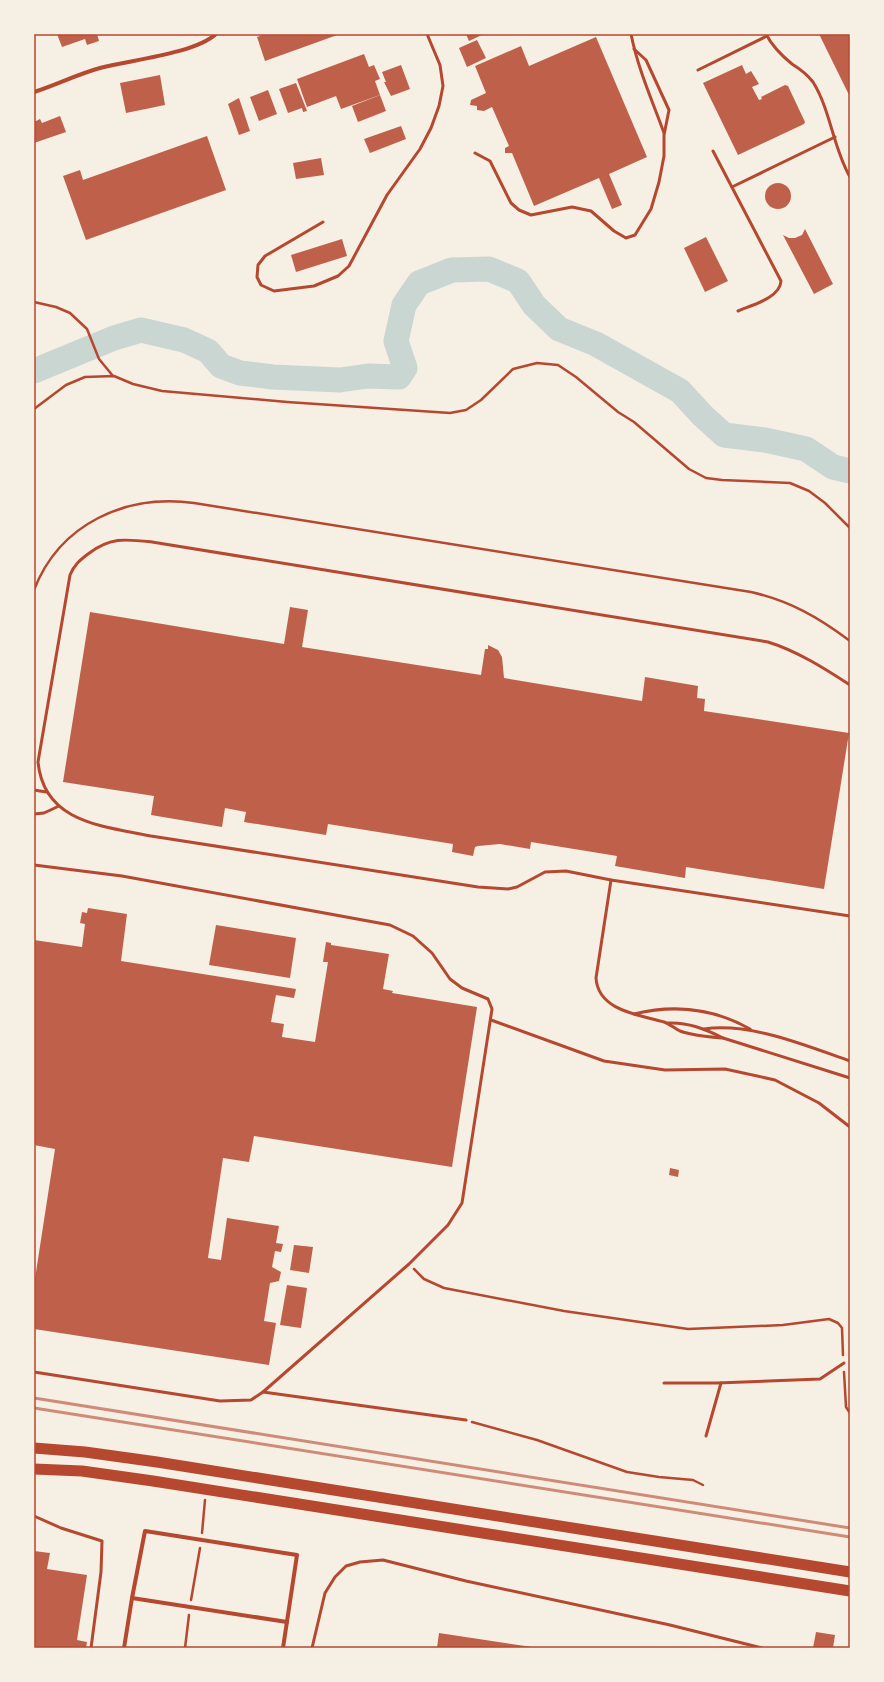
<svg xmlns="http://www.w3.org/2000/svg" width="884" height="1682" font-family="'Fira Sans Condensed',sans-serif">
<rect width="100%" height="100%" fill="#f6efe4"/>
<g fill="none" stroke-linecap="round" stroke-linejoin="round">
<path stroke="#c9d6d2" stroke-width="25" d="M34,371L114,338L141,330L184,340L208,351L221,366L240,373L273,377L340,380L368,376L399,377L405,368L396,341L404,305L419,283L452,270L489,269L518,281L534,305L559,329L596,344L680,391L702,415L724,435L765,440L806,449L833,467L850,471"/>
</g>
<g fill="#bf614a">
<path d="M57,34H97L99,41L87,45L85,39L62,47Z"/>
<path d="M265,34H340L265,61L257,37Z"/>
<path d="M466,34H484L469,41Z"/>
<path d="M819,34H850V97Z"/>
<path d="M596,37L647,157L609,174L622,205L612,209L599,178L534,206L512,153H505V148L509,146L492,107L484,111L477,110V106L470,105L471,100L486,93L475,66L521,46L529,66Z"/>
<path d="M477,40L486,58L467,67L459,48Z"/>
<path d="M364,54L369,67L374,65L380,79L375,81L380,95L341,109L336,96L307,107L297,79Z"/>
<path d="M401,65L410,89L391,96L384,82H386L382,72Z"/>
<path d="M742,65L746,74L751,71L759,84L752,87L759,100L762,99L761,97L785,85L788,86L805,122L804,124L738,155L703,83Z"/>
<path d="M160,75L165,105L126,113L120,83Z"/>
<path d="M296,83L307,111L303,112L302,108L288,113L279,89Z"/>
<path d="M268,90L277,114L259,121L250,97Z"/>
<path d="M380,95L386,111L358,122L352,106Z"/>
<path d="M239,98L250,131L239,135L228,104Z"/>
<path d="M60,116L66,132L34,143V122L40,119L42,123Z"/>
<path d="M401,126L406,139L370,153L364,139Z"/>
<path d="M207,136L226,190L86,240L63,176L80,170L83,180Z"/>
<path d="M321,158L324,175L296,179L293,163Z"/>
<circle cx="778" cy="196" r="13"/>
<path d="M805,229L833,284L814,294L783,235L789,238H795L802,235Z"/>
<path d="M706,237L728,281L705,292L684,248Z"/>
<path d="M342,239L347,256L296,272L291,255Z"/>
<path d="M290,607L308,610L302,647L481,675L485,649H488V645L498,650L502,657L504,678L642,701L645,677L698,686L697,698L705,699L704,711L849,733L824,889L686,867L685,878L615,866L617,856L531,842L530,849L500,844L478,846L475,847L473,856L452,852L453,844L328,824L326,835L244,822L246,812L225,808L222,827L151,815L154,796L63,782L90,612L284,644Z"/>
<path d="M88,908L127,914L121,961L296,989L294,998L276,995L271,1022L284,1024L282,1037L315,1042L328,962H323L326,942L331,943V945L389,954L383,989L393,991L392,993L477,1007L452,1167L254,1136L249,1162L223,1158L208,1258L221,1260L227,1218L279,1226L276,1243L283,1244L281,1252L275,1251L272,1267L281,1272L279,1281L270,1283L264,1321L276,1323L269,1365L34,1329V1285L55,1149L34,1145V940L82,947L85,924L80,923L82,912L87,913Z"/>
<path d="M216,925L296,938L290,978L209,965Z"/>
<path d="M670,1168L679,1170L678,1177L669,1175Z"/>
<path d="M294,1245L313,1247L309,1273L290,1270Z"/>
<path d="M287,1285L307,1288L301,1328L280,1325Z"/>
<path d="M34,1551L50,1553L47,1569L87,1575L77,1640L87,1642L86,1648H34Z"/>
<path d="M816,1632L835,1635L833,1648H813Z"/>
<path d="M439,1633L532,1647L531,1648H437Z"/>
</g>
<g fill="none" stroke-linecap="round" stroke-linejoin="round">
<g stroke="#b5482f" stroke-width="2.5">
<path d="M34,302L56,307L70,313L87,329L99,359L113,376"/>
<path d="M34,409L66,385L85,377L114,376L133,384L162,391L287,402L450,413L466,410L481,400L513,369L537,363L558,365L576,377L618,412L634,422L689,469L706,478L722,480L790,483L809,491L825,503L850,528"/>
<path d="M34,590C60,523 126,494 194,503L751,592C790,601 818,617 850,641"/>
<path d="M414,1269L424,1279L444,1288L564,1311L688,1329L783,1325L829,1319L838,1323L842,1328L843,1355"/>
<path d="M844,1372L846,1407L850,1413"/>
<path d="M472,1422L537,1440L627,1472L659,1477L693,1480L703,1485"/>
<path d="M202,1533L205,1500"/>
<path d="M191,1600L200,1548"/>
<path d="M185,1648L189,1615"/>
</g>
<g stroke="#b5482f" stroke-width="3">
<path d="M631,34C638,69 652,100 664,133"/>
<path d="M766,34C772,46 781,55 792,64C800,69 807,74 813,82C831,111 833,148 850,177"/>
<path d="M698,70L767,36"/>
<path d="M713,151L781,281C780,298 752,305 738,311"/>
<path d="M475,153L490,161L511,203L519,210L531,215L572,207L591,211L614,231L626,238L635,235L651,209L659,182L664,156V135L669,110L646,60L634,49"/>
<path d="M732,187L835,137"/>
<path d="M323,222L265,256L258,265L257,277L261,285L274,291L314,286L338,276L349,266L387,195L420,149L431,128L439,106L443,86L440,65L427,34"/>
<path d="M850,685C824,668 797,651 768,642L152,542C125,539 110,537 88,554C80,560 74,565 70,575L38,762C44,823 103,826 151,836L478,887L508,889L517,887L545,872L566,871L611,880L850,916"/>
<path d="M34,790L46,792"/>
<path d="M34,814L44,813L59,806"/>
<path d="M34,865L122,876L390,925L413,936L432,953L450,979L462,988L488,999L492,1009L462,1203L448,1225L409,1264L263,1392L251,1400L220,1401L34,1372"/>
<path d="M611,880L596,978C598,1011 640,1015 664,1022C670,1024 674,1028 680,1031C694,1036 709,1037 723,1038"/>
<path d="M634,1014C675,1004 713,1008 750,1029"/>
<path d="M491,1020L604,1061L665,1070L725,1069L775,1080L819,1103L850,1127"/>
<path d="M668,1023C688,1022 705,1029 723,1038L850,1078"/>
<path d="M704,1029C750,1022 807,1046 850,1061"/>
<path d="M664,1383H717L820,1379L844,1363"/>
<path d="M263,1392L466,1420"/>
<path d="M706,1436L721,1383"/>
<path d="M34,1516L61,1528L102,1541L101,1572L91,1648"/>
<path d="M312,1648L325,1593L335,1577L346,1566L360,1562L383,1560L466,1581L670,1625L762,1648"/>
</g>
<g stroke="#b5482f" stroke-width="4">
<path d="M34,92C56,85 78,74 100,68C130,60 194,54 216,34"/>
<path d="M132,1598L287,1622"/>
<path d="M124,1648L132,1598L145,1531L297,1555L283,1648"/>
</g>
<g stroke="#b5482f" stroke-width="11">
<path d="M34,1448L85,1452L157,1462L850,1572"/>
<path d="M34,1469L82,1471L153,1481L850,1591"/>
</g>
<g stroke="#cf8b77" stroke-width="3">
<path d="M34,1398L850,1528"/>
<path d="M34,1408L850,1537"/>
</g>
</g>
<rect width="884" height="1682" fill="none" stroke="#f6efe4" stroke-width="70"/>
<rect x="35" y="35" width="814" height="1612" fill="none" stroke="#b5482f" stroke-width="1.5"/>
</svg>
